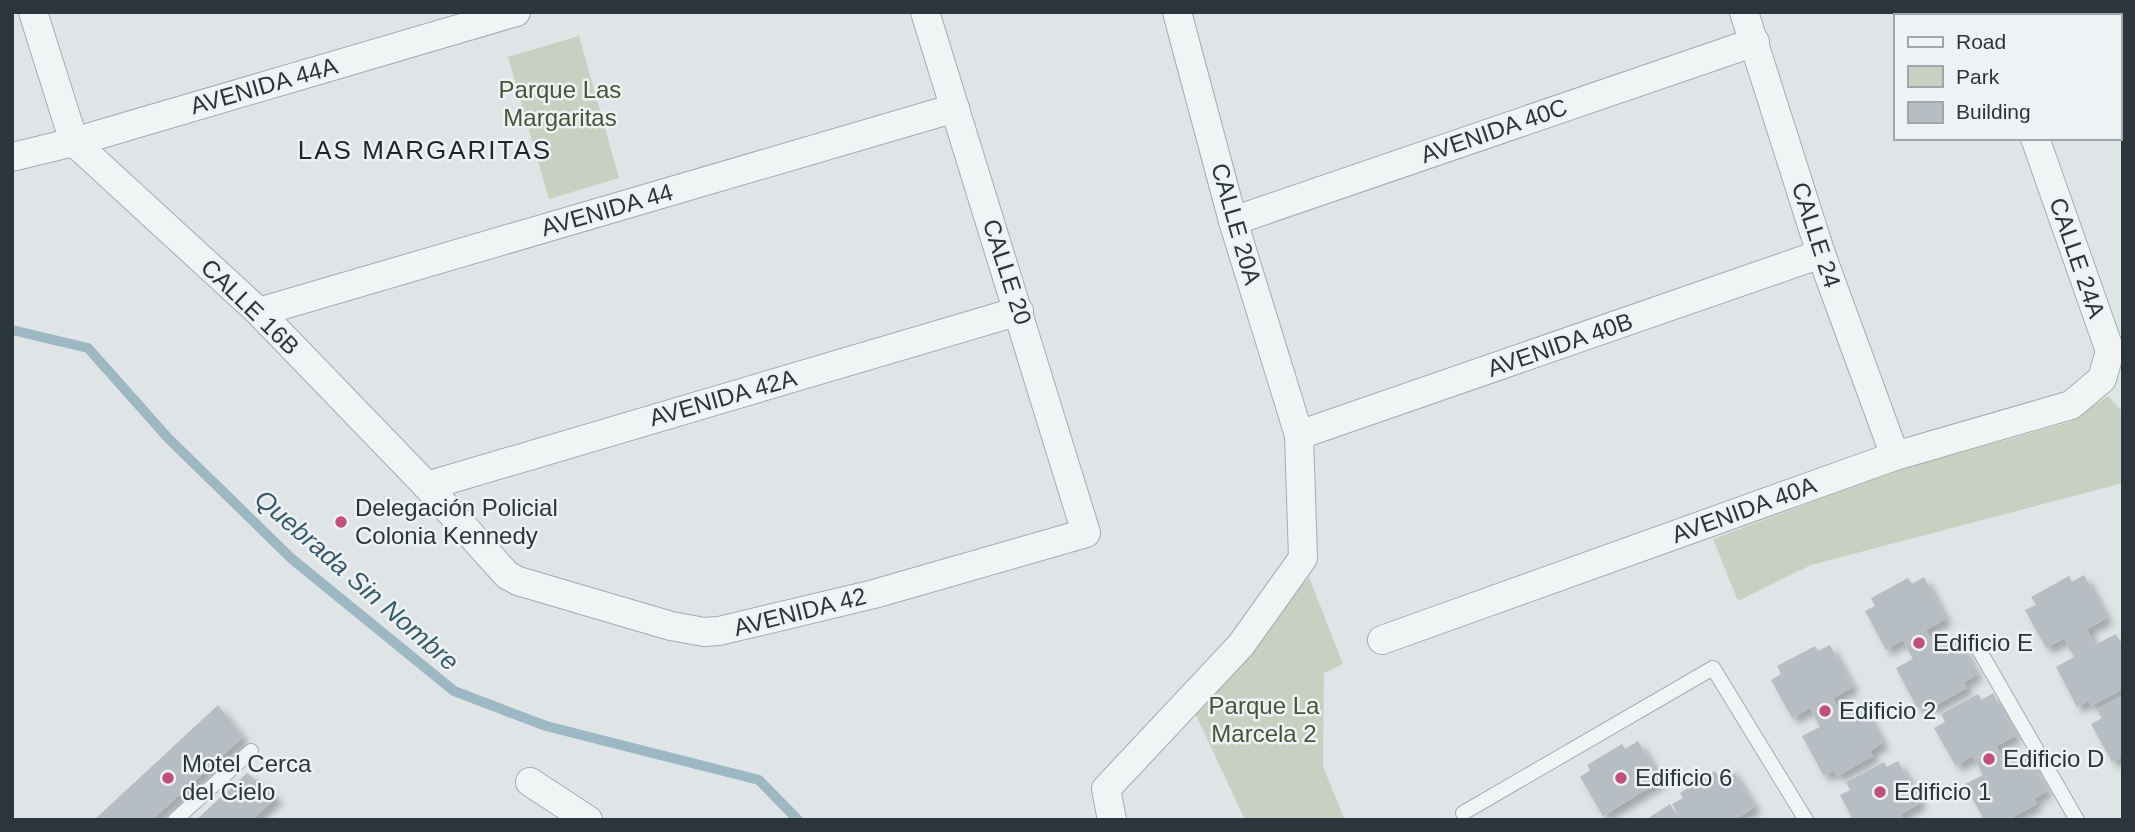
<svg xmlns="http://www.w3.org/2000/svg" width="2135" height="832" font-family="Arial,sans-serif">
<defs>
<filter id="shadow"><feDropShadow dx="6" dy="6" stdDeviation="3.5" flood-color="#0004"/></filter>
</defs>
<rect width="100%" height="100%" fill="#dfe4e7"/>
<g fill="#c8d0c1">
<path d="M579,36L619,178L549,199L508,57Z"/>
<path d="M2108,396L2123,412V483L1811,565L1738,601L1713,539L1898,470L2070,422Z"/>
<path d="M1309,577L1343,664L1324,673L1323,767L1345,820H1245L1194,711Z"/>
</g>
<g fill="none" stroke-linecap="round" stroke-linejoin="round">
<path stroke="#9eb8c3" stroke-width="10" d="M12,330L88,348L168,438L292,559L454,691L546,726L759,780L798,820"/>
</g>
<g fill="#b7bec3" filter="url(#shadow)">
<path d="M2084,575L2107,618L2087,629L2095,645L2116,634L2123,646V689L2091,706L2089,701L2077,707L2056,667L2074,657L2064,639L2046,648L2025,610L2036,605L2031,597L2069,576L2072,582Z"/>
<path d="M1924,577L1946,619L1926,630L1935,647L1956,635L1977,675L1964,682L1967,688L1931,708L1928,703L1917,708L1896,668L1913,659L1903,640L1886,650L1865,611L1875,606L1871,598L1908,578L1912,584Z"/>
<path d="M1830,645L1853,687L1833,698L1841,714L1862,703L1883,743L1870,751L1873,756L1837,776L1834,770L1824,776L1802,736L1820,727L1810,708L1792,718L1771,680L1781,674L1777,666L1815,646L1818,651Z"/>
<path d="M1993,693L2016,736L1996,746L2005,763L2025,751L2047,791L2034,799L2037,804L2008,820H1984L1965,784L1983,775L1973,756L1956,766L1934,728L1945,722L1941,714L1978,694L1982,700Z"/>
<path d="M2123,696V756L2112,762L2091,724L2102,718L2097,710Z"/>
<path d="M218,705L243,737L152,820H94Z"/>
<path d="M1638,741L1662,780L1603,816L1580,777L1590,770L1587,765L1622,744L1625,749Z"/>
<path d="M1898,761L1921,803L1901,814L1904,820H1853L1840,795L1850,790L1846,782L1884,762L1887,767Z"/>
<path d="M1731,768L1755,807L1734,820H1682L1672,804L1683,798L1680,793L1715,771L1718,776Z"/>
<path d="M247,773L277,797L252,820H196Z"/>
<path d="M1670,804L1680,820H1646L1650,817Z"/>
</g>
<g fill="none" stroke-linecap="round" stroke-linejoin="round">
<g stroke="#a5acb0" stroke-width="16">
<g id="service">
<path d="M1974,641L2077,820"/>
<path d="M1463,813L1713,668L1806,820"/>
<path d="M175,820L251,751"/>
</g>
</g>
<g stroke="#a5acb0" stroke-width="30">
<g id="minor">
<path d="M33,12L74,142L259,312L427,486L507,575L518,581L671,626L704,632L719,631L874,594L1086,533L925,12"/>
<path d="M1744,12L1821,254L1895,456"/>
<path d="M1990,12L1992,16"/>
<path d="M12,157L74,142L516,12"/>
<path d="M1233,221L1755,42"/>
<path d="M259,312L955,108"/>
<path d="M1299,435L1821,254"/>
<path d="M427,486L1019,311"/>
<path d="M1382,640L1895,456L2071,405L2102,379L2110,351L2035,138"/>
<path d="M530,782L588,820"/>
<path d="M1112,820L1106,789L1241,645L1303,558L1299,435L1233,221L1177,12"/>
</g>
</g>
<use href="#service" stroke="#f1f4f5" stroke-width="14"/>
<use href="#minor" stroke="#f1f4f5" stroke-width="28"/>
</g>
<g fill="#bf517b" stroke="#eef2f4" stroke-width="2.5">
<circle cx="341" cy="522" r="7"/>
<circle cx="1919" cy="643" r="7"/>
<circle cx="1825" cy="711" r="7"/>
<circle cx="1989" cy="759" r="7"/>
<circle cx="168" cy="778" r="7"/>
<circle cx="1621" cy="778" r="7"/>
<circle cx="1880" cy="792" r="7"/>
</g>
<g text-anchor="middle" stroke-width="5" stroke-linejoin="round" paint-order="stroke">
<g font-size="24" fill="#2a353c" stroke="#eef2f4">
<text transform="translate(264 86) rotate(-16)" y="8">AVENIDA 44A</text>
<text transform="translate(1494 131) rotate(-19)" y="8">AVENIDA 40C</text>
<text transform="translate(607 210) rotate(-16)" y="8">AVENIDA 44</text>
<text transform="translate(1236 224) rotate(74)" y="8">CALLE 20A</text>
<text transform="translate(1816 235) rotate(72)" y="8">CALLE 24</text>
<text transform="translate(2077 258) rotate(71)" y="8">CALLE 24A</text>
<text transform="translate(1007 272) rotate(72)" y="8">CALLE 20</text>
<text transform="translate(250 307) rotate(44)" y="8">CALLE 16B</text>
<text transform="translate(1560 345) rotate(-19)" y="8">AVENIDA 40B</text>
<text transform="translate(723 398) rotate(-16)" y="8">AVENIDA 42A</text>
<text transform="translate(1744 510) rotate(-20)" y="8">AVENIDA 40A</text>
<text transform="translate(800 612) rotate(-14)" y="8">AVENIDA 42</text>
</g>
<g font-size="24" fill="#455638" stroke="#eef2f4">
<text x="560" y="98">Parque Las<tspan x="560" dy="28">Margaritas</tspan></text>
<text x="1264" y="714">Parque La<tspan x="1264" dy="28">Marcela 2</tspan></text>
</g>
<g font-size="24" fill="#2a353c" stroke="#eef2f4" text-anchor="start">
<text x="355" y="516">Delegación Policial<tspan x="355" dy="28">Colonia Kennedy</tspan></text>
<text x="1933" y="651">Edificio E</text>
<text x="1839" y="719">Edificio 2</text>
<text x="2003" y="767">Edificio D</text>
<text x="182" y="772">Motel Cerca<tspan x="182" dy="28">del Cielo</tspan></text>
<text x="1635" y="786">Edificio 6</text>
<text x="1894" y="800">Edificio 1</text>
</g>
<g font-size="26" letter-spacing="2" fill="#1c262d" stroke="#eef2f4">
<text x="425" y="159">LAS MARGARITAS</text>
</g>
<g font-size="26" font-style="italic" fill="#385b6b" stroke="#eef2f4">
<text transform="translate(357 580) rotate(41)" y="9">Quebrada Sin Nombre</text>
</g>
</g>
<rect width="2135" height="832" fill="none" stroke="#2a353c" stroke-width="28"/>
<rect x="1894" y="14" width="228" height="126" fill="#eef2f4" stroke="#a0a6aa" stroke-width="2"/>
<rect x="1908" y="37" width="35" height="10" fill="#f1f4f5" stroke="#a0a6aa" stroke-width="2"/>
<text x="1956" y="49" font-size="21" fill="#2a353c">Road</text>
<rect x="1908" y="66" width="35" height="21" fill="#c8d0c1" stroke="#a0a6aa" stroke-width="2"/>
<text x="1956" y="84" font-size="21" fill="#2a353c">Park</text>
<rect x="1908" y="102" width="35" height="21" fill="#b7bec3" stroke="#a0a6aa" stroke-width="2"/>
<text x="1956" y="119" font-size="21" fill="#2a353c">Building</text>
</svg>
